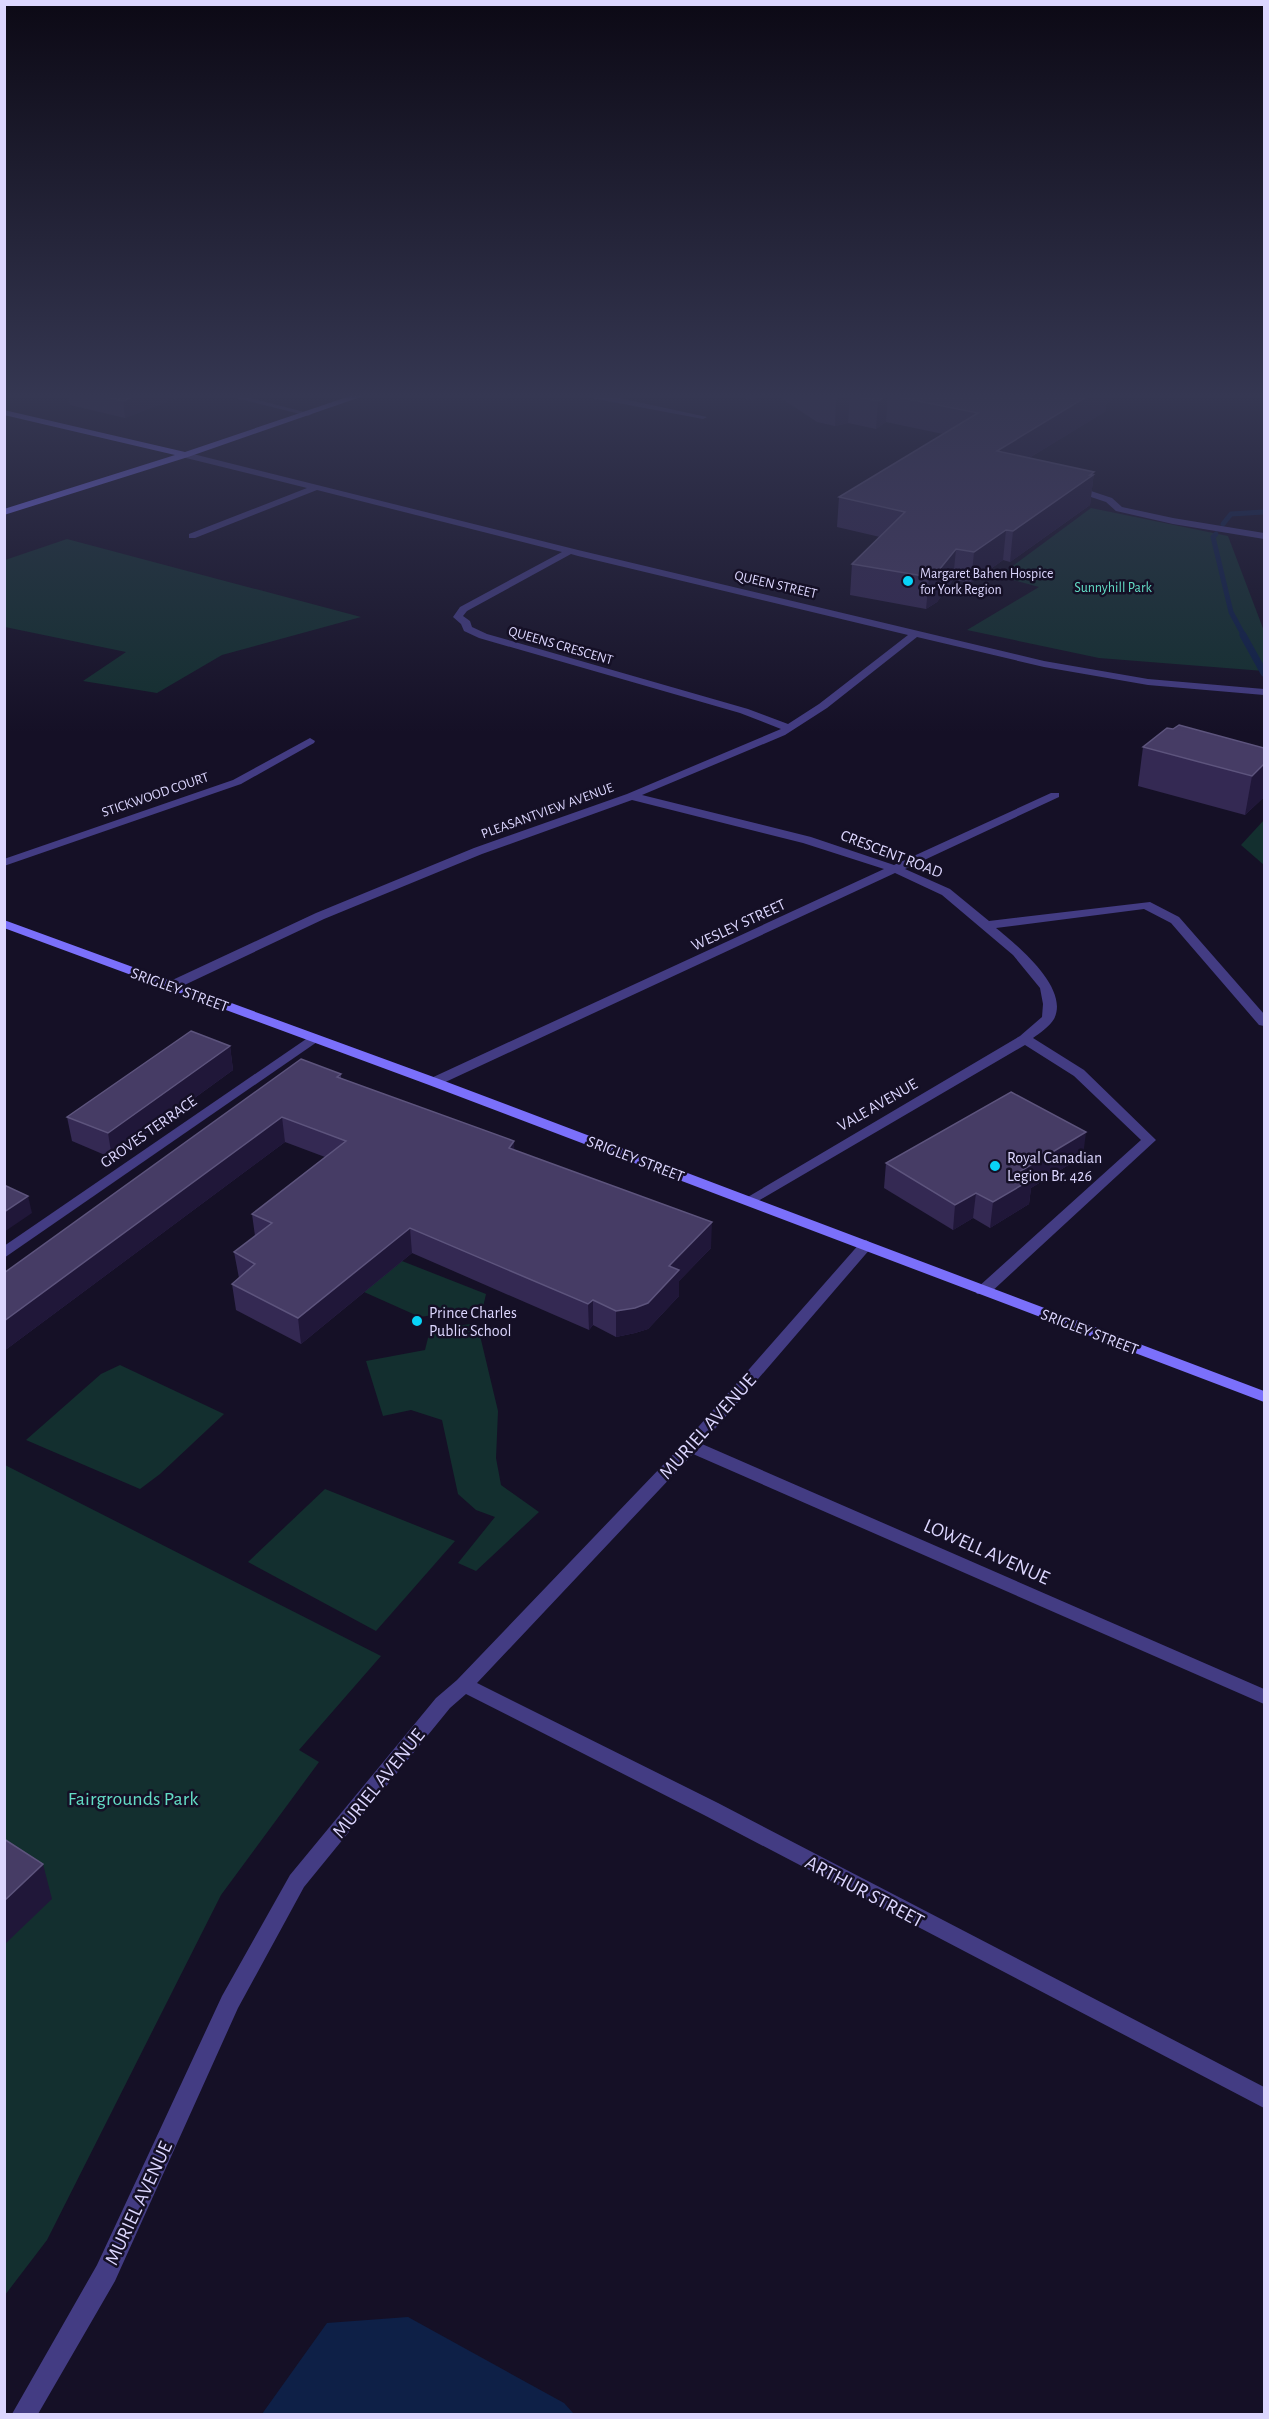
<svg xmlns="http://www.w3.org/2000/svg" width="1269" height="2419" font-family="'Alegreya Sans',sans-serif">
<rect width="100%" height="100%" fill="#151026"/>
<g fill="#132f2f">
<path d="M1091,508L1228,536L1264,631V671L1099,658L967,630L1039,587L999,576Z"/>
<path d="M67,539L361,617L222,655L157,693L83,681L126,652L5,627V560Z"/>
<path d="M1264,820V865L1241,845Z"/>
<path d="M402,1261L486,1294L483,1307L420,1317L364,1292Z"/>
<path d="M477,1323L498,1411L496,1458L501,1485L539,1512L476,1571L458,1563L495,1517L476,1510L458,1494L442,1420L411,1410L383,1416L366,1361L425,1350L430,1330Z"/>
<path d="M120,1365L224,1414L160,1474L140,1489L26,1440L101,1374Z"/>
<path d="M5,1465L381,1656L299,1750L319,1762L221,1895L47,2240L5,2295Z"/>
<path d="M325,1489L455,1541L376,1631L248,1562Z"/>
</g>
<path fill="#0e2047" d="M408,2317L564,2403L574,2414H262L327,2323Z"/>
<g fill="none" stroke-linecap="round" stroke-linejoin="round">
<g stroke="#0e2047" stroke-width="5">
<path d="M1223,524L1231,514L1264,512"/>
<path d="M1216,534L1213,537L1231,612L1244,636"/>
</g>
<path stroke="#0e2047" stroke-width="7" d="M1243,635L1264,673"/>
<g fill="#433c83" fill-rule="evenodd">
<path d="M220,394H235L312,414L308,416Z"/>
<path d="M570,394L610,396L707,417L703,419Z"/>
<path d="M185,452L578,550L1044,661L1148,679L1264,689V695L1148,685L1044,667L917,637L827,708L785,735L642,795L811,837L894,865L1051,793H1059V797L905,869L950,889L989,921L1150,902L1179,917L1264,1014V1026L1259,1025L1171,923L1144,909L996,928C1017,945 1070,988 1054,1019C1050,1026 1040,1033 1033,1038L1084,1070L1156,1140L989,1294H977L975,1291L977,1288L1141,1140L1074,1076L1025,1045L753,1204L748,1205L741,1201L1020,1036L1042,1017L1043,1004L1040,988L1013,955L942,895L895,873L439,1085L434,1086L427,1082L429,1079L884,869L803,843L632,800L482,854L324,919L176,989H166L164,986L166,983L316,913L474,848L627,794L781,729L740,713L479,638L464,631L461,624L453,617L460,607L562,552L317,490L195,538H189V534L307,488L182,457V453ZM571,554L578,556L908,635L819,704L788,724L748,709L487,634L472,627L470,621L463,616L467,611Z"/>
<path d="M1073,485L1112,498L1122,507L1173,518L1264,533V539L1173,524L1116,511L1106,502L1070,490L1069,488Z"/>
<path d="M310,738L315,741L314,743L241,784L4,866V859L233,780Z"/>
<path d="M312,1035L317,1036L319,1039L317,1042L4,1258V1246Z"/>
<path d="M866,1240L874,1245L871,1248L702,1444L1264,1689V1704L693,1454L477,1683L718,1803L1264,2087V2108L704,1815L466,1694L450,1708L304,1887L238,2008L115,2281L38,2414H12L97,2265L222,1996L290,1875L436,1698L457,1680L685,1442L861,1242Z"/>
</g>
<g fill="#7b70fb" fill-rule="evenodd">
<path d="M356,394H369L188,457L4,515V509L175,455L4,415V410L185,452Z"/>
<path d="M4,920L439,1079L1264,1391V1402L429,1085L4,928Z"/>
</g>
</g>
<g fill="#342953">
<path d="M68,394H176V398L125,418L70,405Z"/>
<path d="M723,394H766L753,400Z"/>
<path d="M775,394H1120L1106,404V411L1029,458L1094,472L1090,505L1010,562L1003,560L971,583L953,580L937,602L926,609L850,595L852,564L880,537L837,527L839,497L943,434L886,422L876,429L848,423L835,426L817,422Z"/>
<path d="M1143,747L1264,748V797L1245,815L1138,786Z"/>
<path d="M230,1046L233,1070L112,1158L72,1141L67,1117Z"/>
<path d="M341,1074V1078L514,1150L711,1248L679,1281V1296L648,1329L635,1333L616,1337L593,1325L589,1330L412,1253L301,1344L236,1310L232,1284L239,1278L234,1252L255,1236L252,1214L325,1157L285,1142L4,1351V1273Z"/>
<path d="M1083,1156L1031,1188L1029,1204L990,1228L973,1218L953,1230L884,1188L886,1163Z"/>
</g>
<g fill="#201739">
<path d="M140,394H176V398L125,418L123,401Z"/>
<path d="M754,394H766L753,400Z"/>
<path d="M1091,394H1120L1106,404V411L994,479L997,451Z"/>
<path d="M850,395L848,423L835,426L836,398Z"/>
<path d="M888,395L886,422L876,429L878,401Z"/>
<path d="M1094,472L1090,505L1010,562L1013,531Z"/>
<path d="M1006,530L1003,560L971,583L974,552Z"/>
<path d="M956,549L953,580L937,602L926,609L929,577Z"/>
<path d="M1264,764V797L1245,815L1252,776Z"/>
<path d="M230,1046L233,1070L112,1158L108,1133Z"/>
<path d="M282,1117L285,1142L4,1351V1321Z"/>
<path d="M1086,1132L1083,1156L1031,1188L1029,1204L990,1228L993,1202L1019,1172Z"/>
<path d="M514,1141L515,1166L509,1148Z"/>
<path d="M976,1193L973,1218L953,1230L955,1205Z"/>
<path d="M28,1196L32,1213L4,1232V1212Z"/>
<path d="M712,1222L711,1248L679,1281V1296L648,1329L635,1333L616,1337V1311L669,1266Z"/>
<path d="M410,1228L412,1253L301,1344L298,1318Z"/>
<path d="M593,1300V1325L589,1330L588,1304Z"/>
<path d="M43,1864L52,1899L4,1945V1901Z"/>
</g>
<g fill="#463c65" stroke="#5d547d" stroke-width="1.5">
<path d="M94,394H140L123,401Z"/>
<path d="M818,394H1091L997,451L1094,472L1090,475H1093L1013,531L1006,530L974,552L956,549L939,570L929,577L852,564L905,512L839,497L978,413L888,395L878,401L850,395L836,398Z"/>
<path d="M1179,725L1264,748V764L1252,776L1143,747L1167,728L1173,729Z"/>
<path d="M191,1031L230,1046L108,1133L67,1117Z"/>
<path d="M301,1059L341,1074L337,1077L514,1141L509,1148L712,1222L669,1266L679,1270L648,1303L635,1308L616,1311L593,1300L588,1304L410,1228L298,1318L232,1284L255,1264L234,1252L272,1223L252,1214L346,1141L282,1117L4,1321V1273Z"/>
<path d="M1011,1092L1086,1132L1019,1172L1032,1179L993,1202L976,1193L955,1205L886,1163Z"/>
<path d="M4,1185L28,1196L4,1212Z"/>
<path d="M4,1839L43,1864L4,1901Z"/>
</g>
<linearGradient id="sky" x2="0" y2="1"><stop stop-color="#0c0915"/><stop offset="0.54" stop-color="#353752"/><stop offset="1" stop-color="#353752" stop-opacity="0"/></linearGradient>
<rect width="1269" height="733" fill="url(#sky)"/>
<g fill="#08d3f8" stroke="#151026" stroke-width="2">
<circle cx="908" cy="581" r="6"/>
<circle cx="995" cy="1166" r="6"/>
<circle cx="417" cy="1321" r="6"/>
</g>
<g text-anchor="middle" stroke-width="5" stroke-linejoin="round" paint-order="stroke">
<g font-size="14" fill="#dcd6fe" stroke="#151026" text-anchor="start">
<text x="920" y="578">Margaret Bahen Hospice<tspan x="920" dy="16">for York Region</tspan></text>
</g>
<g font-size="14" fill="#dcd6fe" stroke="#151026">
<text transform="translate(776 584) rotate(13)" y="5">QUEEN STREET</text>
<text transform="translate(561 645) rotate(16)" y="5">QUEENS CRESCENT</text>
<text transform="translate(155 794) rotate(-19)" y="5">STICKWOOD COURT</text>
<text transform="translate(547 810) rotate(-20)" y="5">PLEASANTVIEW AVENUE</text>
</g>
<g font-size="14" fill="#63dcc5" stroke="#151026">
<text x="1113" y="592">Sunnyhill Park</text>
</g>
<g font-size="16" fill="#dcd6fe" stroke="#151026">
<text transform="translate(892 853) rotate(21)" y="6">CRESCENT ROAD</text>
<text transform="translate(738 924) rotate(-25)" y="6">WESLEY STREET</text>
<text transform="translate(180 989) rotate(20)" y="6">SRIGLEY STREET</text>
<text transform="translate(877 1104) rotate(-30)" y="6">VALE AVENUE</text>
<text transform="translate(148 1131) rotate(-35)" y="6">GROVES TERRACE</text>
<text transform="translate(636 1158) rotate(21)" y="6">SRIGLEY STREET</text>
<text transform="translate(1090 1331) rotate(21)" y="6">SRIGLEY STREET</text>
</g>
<g font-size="16" fill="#dcd6fe" stroke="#151026" text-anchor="start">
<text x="1007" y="1163">Royal Canadian<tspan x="1007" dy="18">Legion Br. 426</tspan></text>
<text x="429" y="1318">Prince Charles<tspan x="429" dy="18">Public School</tspan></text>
</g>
<g font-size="20" fill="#dcd6fe" stroke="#151026">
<text transform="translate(707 1426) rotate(-48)" y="7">MURIEL AVENUE</text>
<text transform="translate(987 1551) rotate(24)" y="7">LOWELL AVENUE</text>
<text transform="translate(378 1783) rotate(-51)" y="7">MURIEL AVENUE</text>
<text transform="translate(865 1891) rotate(28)" y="7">ARTHUR STREET</text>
<text transform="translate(138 2203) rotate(-65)" y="7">MURIEL AVENUE</text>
</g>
<g font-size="20" fill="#63dcc5" stroke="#151026">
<text x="133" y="1805">Fairgrounds Park</text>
</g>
</g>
<rect width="1269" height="2419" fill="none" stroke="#dcd6fe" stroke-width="12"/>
</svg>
